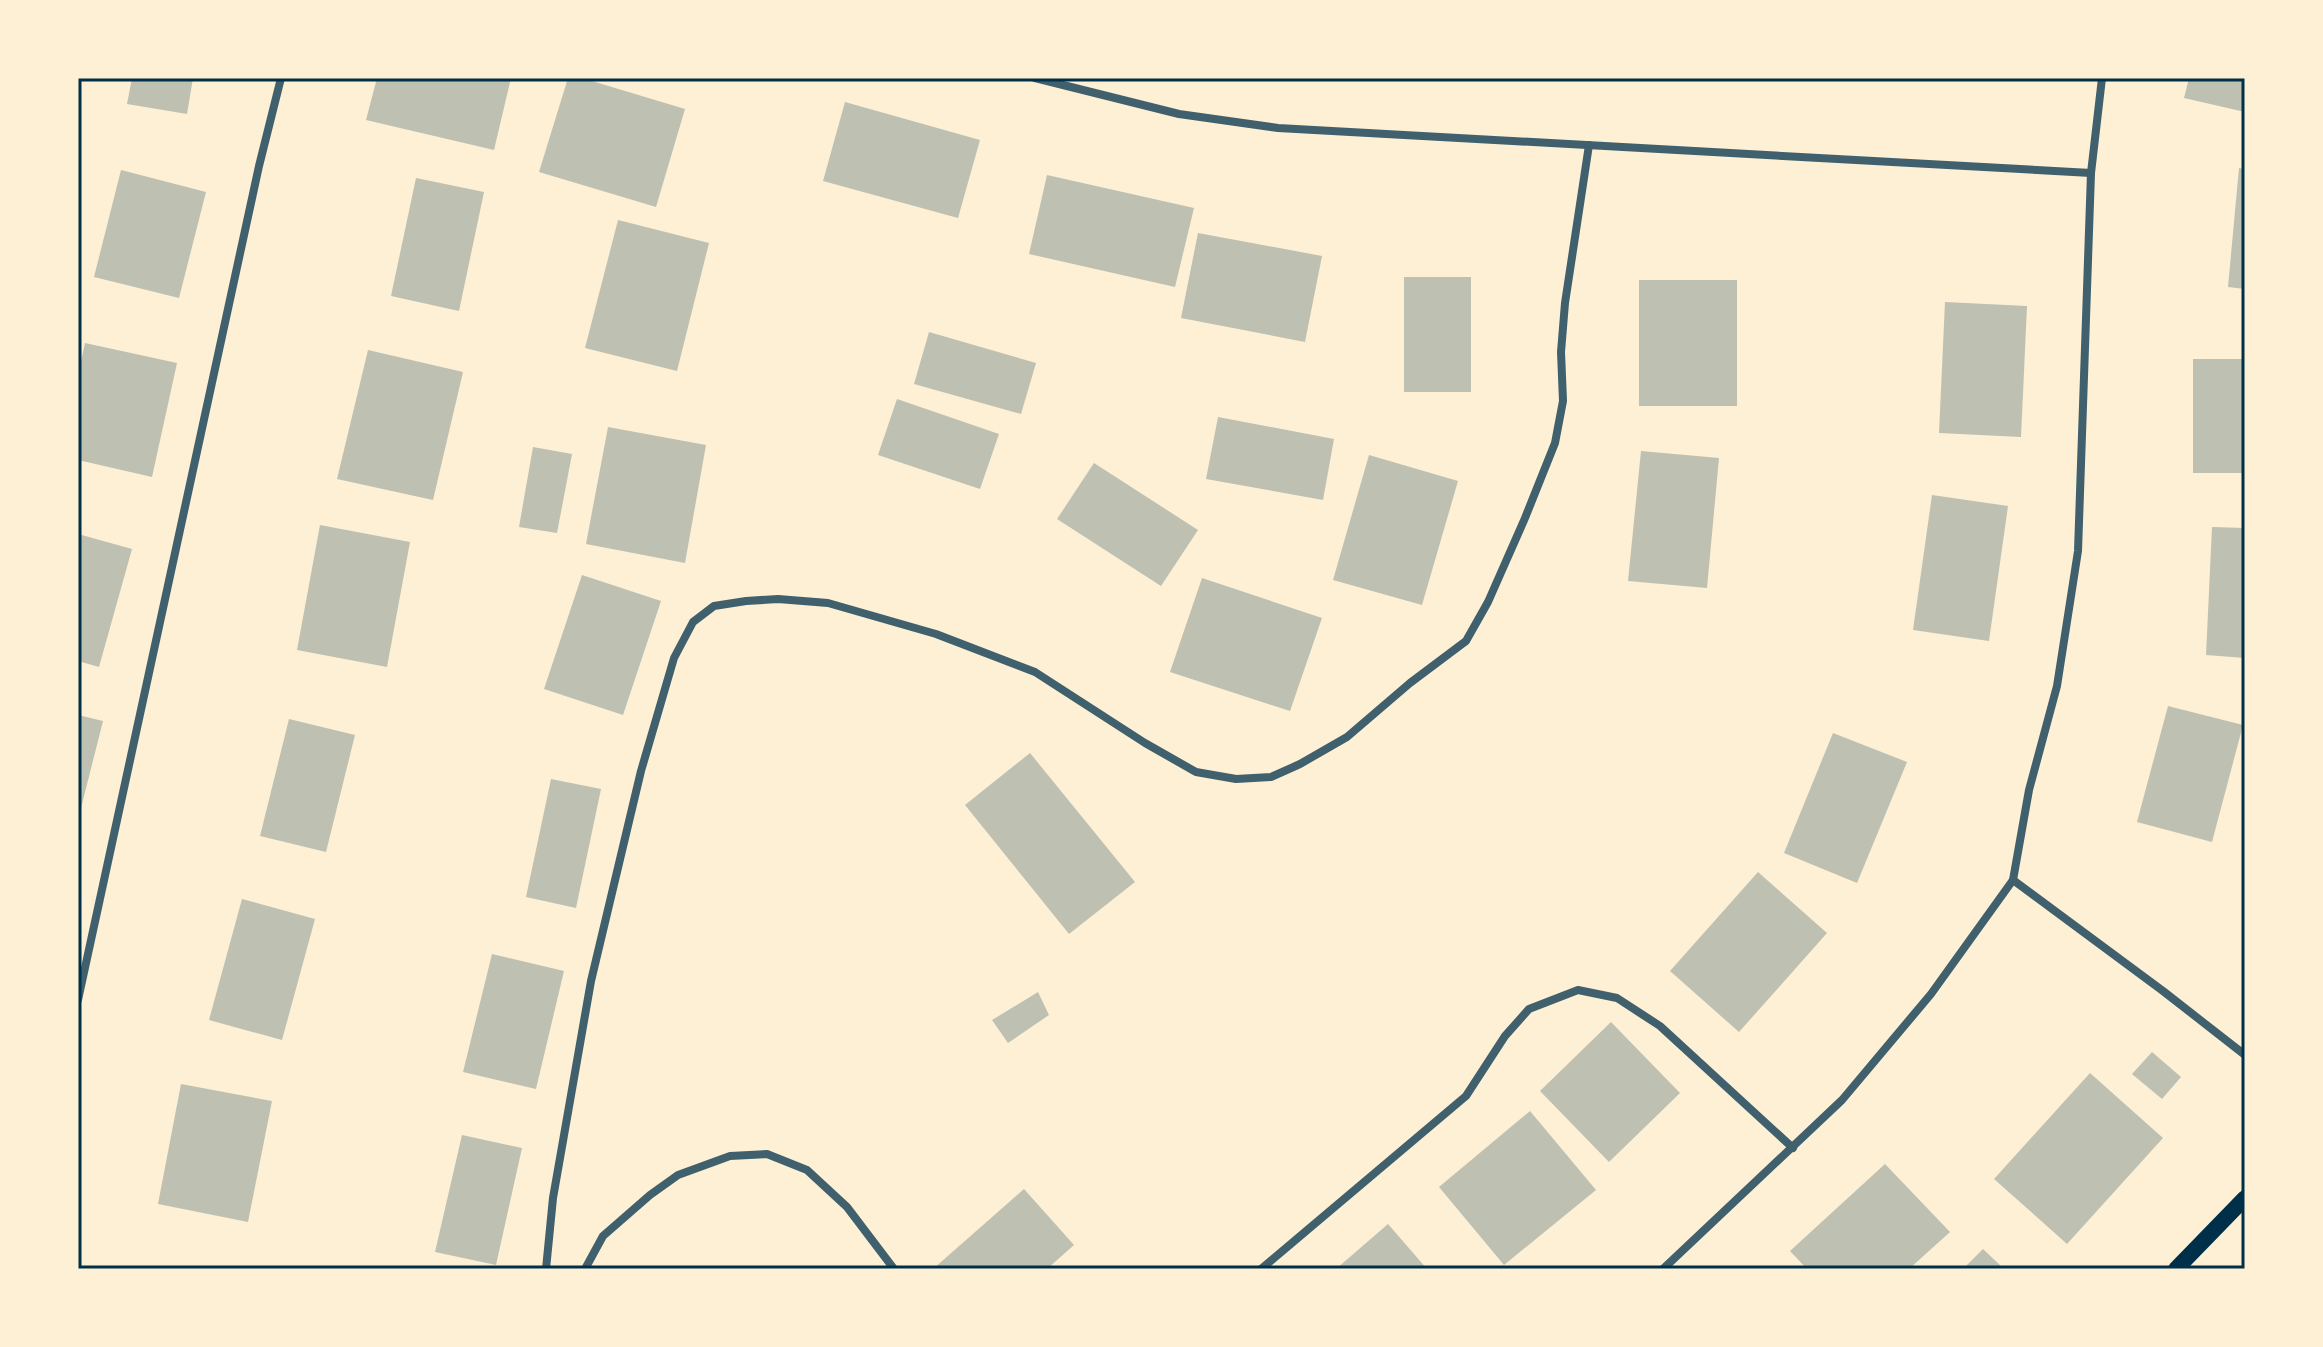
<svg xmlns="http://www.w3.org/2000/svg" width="2323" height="1347" font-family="'Open Sans',sans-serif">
<rect width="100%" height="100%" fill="#fdf0d5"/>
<g fill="#bec0b2">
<path d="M132,78H193L187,114L127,104Z"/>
<path d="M377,78H511L494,150L366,120Z"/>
<path d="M568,78H582L685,109L656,207L539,172Z"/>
<path d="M2189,78H2245V112L2184,98Z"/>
<path d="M845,102L980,140L958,218L823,181Z"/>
<path d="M2239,168L2245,169V289L2228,287Z"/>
<path d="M121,170L206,192L179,298L94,277Z"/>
<path d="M1047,175L1194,208L1175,287L1029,254Z"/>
<path d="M416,178L484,192L459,311L391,296Z"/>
<path d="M618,220L709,243L677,371L585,348Z"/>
<path d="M1198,233L1322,256L1305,342L1181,318Z"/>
<rect x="1404" y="277" width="67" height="115"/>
<rect x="1639" y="280" width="98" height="126"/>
<path d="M1945,302L2027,306L2021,437L1939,433Z"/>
<path d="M929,332L1036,363L1021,414L914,384Z"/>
<path d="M85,343L177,363L152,477L78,460V375Z"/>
<path d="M368,350L463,372L433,500L337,479Z"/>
<rect x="2193" y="359" width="52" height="114"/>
<path d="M897,399L999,434L980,489L878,455Z"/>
<path d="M1218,417L1334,439L1323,500L1206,479Z"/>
<path d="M608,427L706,445L685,563L586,544Z"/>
<path d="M533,447L572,454L557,533L519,527Z"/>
<path d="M1641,451L1719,458L1707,588L1628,581Z"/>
<path d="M1369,455L1458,481L1422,605L1333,580Z"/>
<path d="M1094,463L1198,530L1161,586L1057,519Z"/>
<path d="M1932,495L2008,506L1989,641L1913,630Z"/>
<path d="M320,525L410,542L387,667L297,650Z"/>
<path d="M2212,527L2245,528V658L2206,655Z"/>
<path d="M78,534L132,549L99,667L78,661Z"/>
<path d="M582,575L661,601L623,715L544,689Z"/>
<path d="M1202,578L1322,618L1290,711L1170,672Z"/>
<path d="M2168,706L2243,725L2212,842L2137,822Z"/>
<path d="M78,715L103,721L79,816H78Z"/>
<path d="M289,719L355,735L326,852L260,836Z"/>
<path d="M1833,733L1907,762L1857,883L1784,853Z"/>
<path d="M1030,753L1135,882L1069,934L965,805Z"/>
<path d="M551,779L601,789L576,908L526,897Z"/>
<path d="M1758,872L1827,933L1739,1032L1670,971Z"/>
<path d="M242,899L315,919L282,1040L209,1020Z"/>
<path d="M492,954L564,971L536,1089L463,1072Z"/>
<path d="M1038,992L1049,1015L1008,1043L992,1020Z"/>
<path d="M1611,1022L1680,1093L1609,1162L1540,1091Z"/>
<path d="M2152,1052L2181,1077L2162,1099L2132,1074Z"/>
<path d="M2090,1073L2163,1138L2067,1244L1994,1179Z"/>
<path d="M181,1084L272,1101L248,1222L158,1204Z"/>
<path d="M1530,1111L1596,1190L1504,1265L1439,1187Z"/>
<path d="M462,1135L522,1148L496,1265L435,1252Z"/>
<path d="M1885,1164L1950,1232L1909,1269H1807L1790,1251Z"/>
<path d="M1024,1189L1074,1245L1047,1269H933Z"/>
<path d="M1388,1224L1427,1269H1336Z"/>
<path d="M1983,1249L2004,1269H1963Z"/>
</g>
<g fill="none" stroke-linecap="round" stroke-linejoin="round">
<g stroke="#3f606c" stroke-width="8">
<path d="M1035,78L1179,114L1278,128L2091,173"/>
<path d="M2013,880L2163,991L2245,1055"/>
<path d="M78,1000L259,166L281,78"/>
<path d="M546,1269L553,1198L591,981L641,771L674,658L693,622L714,606L746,601L778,599L828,603L936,634L1035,672L1145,743L1196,772L1236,779L1271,777L1300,764L1347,737L1410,683L1466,641L1488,602L1525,518L1555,443L1563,401L1561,352L1565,303L1589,145"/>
<path d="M585,1269L603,1236L650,1195L678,1175L730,1156L767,1154L807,1170L847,1207L894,1269"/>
<path d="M1261,1269L1466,1096L1505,1036L1529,1009L1578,990L1617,998L1660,1026L1793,1148"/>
<path d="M1663,1269L1842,1100L1931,994L2013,880L2029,790L2057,686L2078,551L2091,173L2102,78"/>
</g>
<path stroke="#003049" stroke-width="16" d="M2176,1269L2245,1198"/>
</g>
<rect width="2323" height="1347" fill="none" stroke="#fdf0d5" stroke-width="160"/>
<rect x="80" y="80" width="2163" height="1187" fill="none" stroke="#003049" stroke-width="3"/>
</svg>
